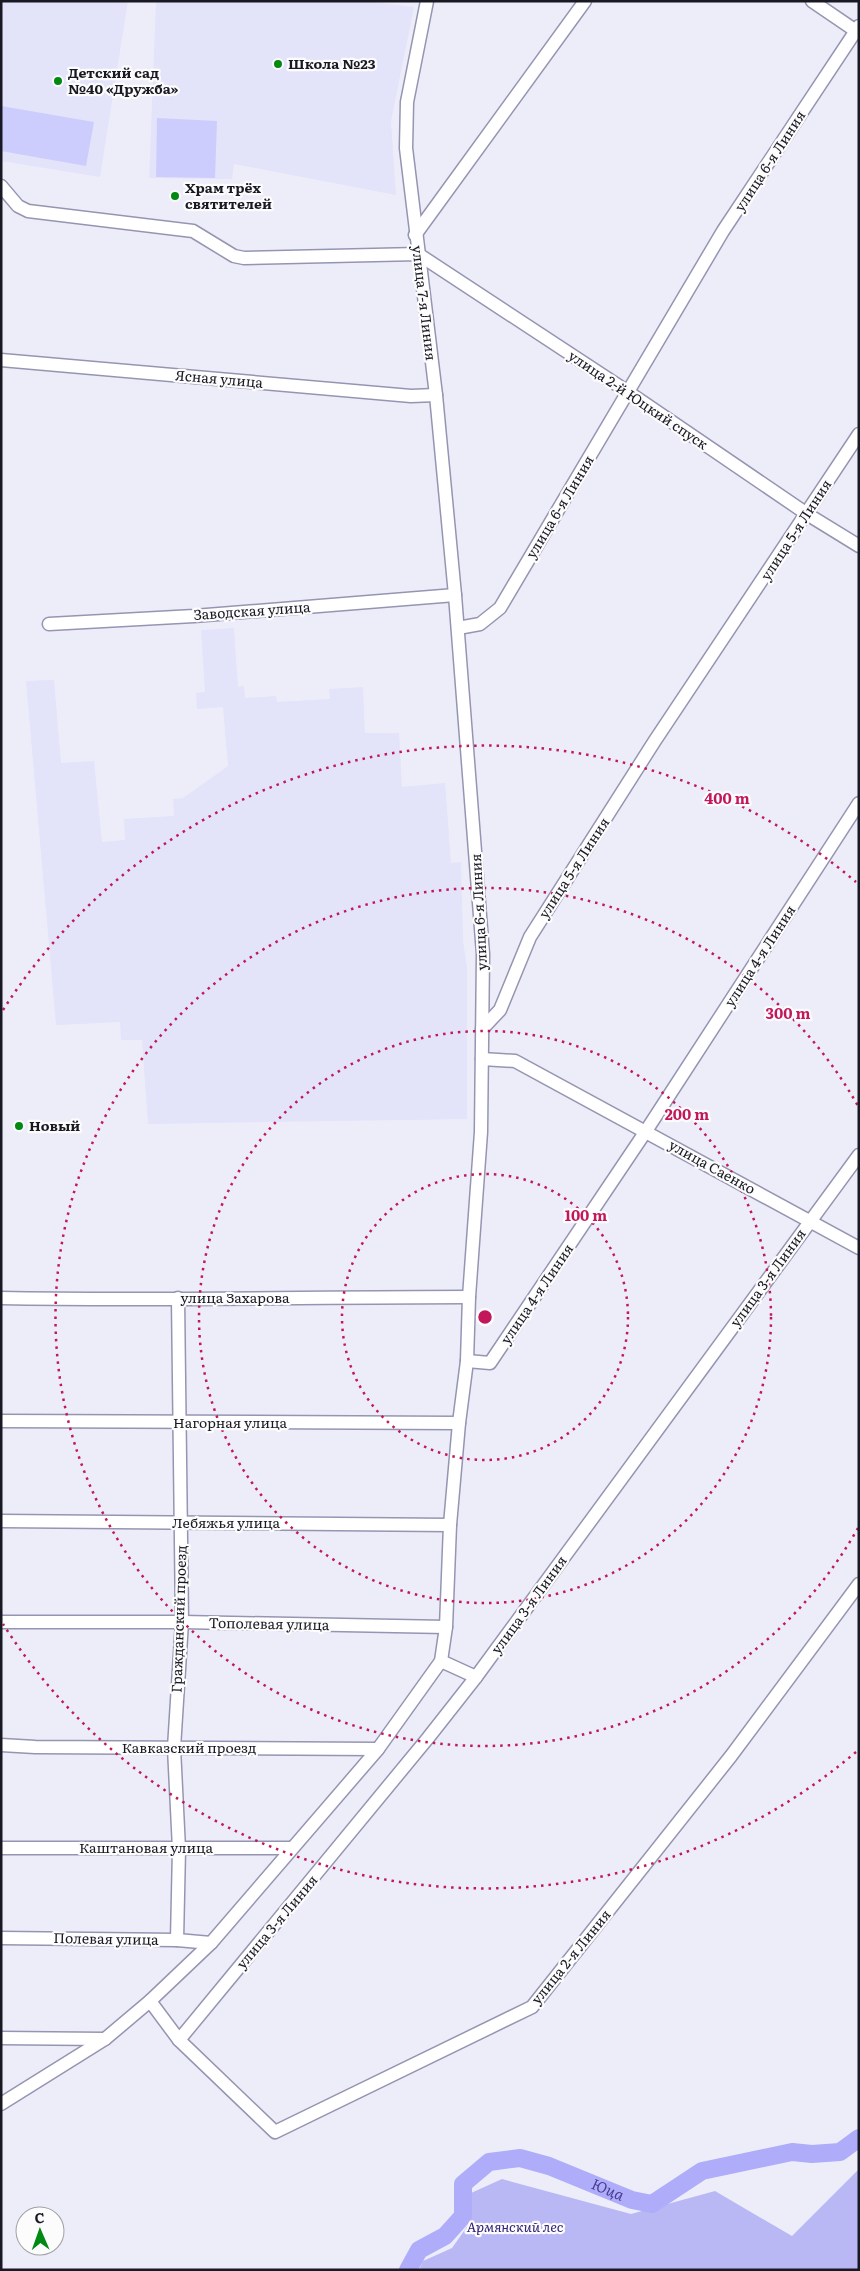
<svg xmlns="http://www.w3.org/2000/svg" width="860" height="2271" font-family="Literata,serif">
<rect width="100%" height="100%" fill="#ededfa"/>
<g fill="#e3e3fa">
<path d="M1,1H128L100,177L1,161Z"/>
<path d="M156,1H365L414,7L391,121L396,195L234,164L232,179L149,178Z"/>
<path d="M234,628L238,687L244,686L245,698L276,696L277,702L330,699L329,689L363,687L365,733H399L402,787L445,783L451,863L461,862L463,941L467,968V1119L148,1124L142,1040H121L120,1022L56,1025L26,681L54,680L61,763L94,761L102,842L125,840L124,819L174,816L173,799L183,798L228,766L223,707L197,709L196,693L205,692L201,630Z"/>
</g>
<g fill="#cdcdfd">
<path d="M1,106L94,122L86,166L1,151Z"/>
<path d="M157,118L217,121L215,178L156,177Z"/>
</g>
<path fill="#b9b8f5" d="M859,2169V2270H419L423,2261L452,2248L471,2221V2193L502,2179L631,2214L715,2191L792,2236Z"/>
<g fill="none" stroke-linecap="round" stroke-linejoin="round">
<path stroke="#afadf9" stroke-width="18" id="s1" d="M408,2270L419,2250L445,2236L463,2216V2184L489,2162L520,2158L549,2166L632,2200L652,2204L702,2171L792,2152L812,2154L840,2152L859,2138"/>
<g stroke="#9595b2" stroke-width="15">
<g id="minor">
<path d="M812,1L859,33"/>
<path d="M1,186L18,206L28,211L193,231L234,256L244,258L418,254L628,392L807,514L859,546"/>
<path d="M415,235L585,1"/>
<path d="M1,360L411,396L436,395"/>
<path d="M49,624L194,616L455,595"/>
<path d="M458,628L480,624L500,608L723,231L859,26"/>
<path d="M482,1029L500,1010L530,937L654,742L859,434"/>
<path d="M482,1059L515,1061L859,1248"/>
<path d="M1,1298C157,1301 313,1297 469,1297"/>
<path d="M467,1361L490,1363L646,1131L859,803"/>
<path d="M1,1421L459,1423"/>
<path d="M1,1521L450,1525"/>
<path d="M1,1622H182L446,1627"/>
<path d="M441,1661L476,1677"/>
<path d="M1,1745L35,1747L378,1749"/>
<path d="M1,1848H291"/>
<path d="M1,1938L177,1940L211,1943"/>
<path d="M177,1940L179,1849L174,1748L182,1622L178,1298"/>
<path d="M150,2001L179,2040L275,2132L532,2007L731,1756L859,1584"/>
<path d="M1,2038L105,2039"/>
<path d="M179,2040L428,1738L476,1677L859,1155"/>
<path d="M1,2104L105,2039L150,2001L211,1943L378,1749L441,1661L446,1627L450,1525L459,1423L467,1361L469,1297L481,1132L483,954L455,595L436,395L406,148L407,102L427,1"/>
</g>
</g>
<use href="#minor" stroke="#fff" stroke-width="12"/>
</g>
<g fill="none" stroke="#c2185b" stroke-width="2.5" stroke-dasharray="2.5 5">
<circle cx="485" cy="1317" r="143"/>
<circle cx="485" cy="1317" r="286"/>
<path d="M858 1528A429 429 0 1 1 858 1106"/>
<path d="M856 1752A572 572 0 0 1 3 1624M3 1010A572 572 0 0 1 856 882"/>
</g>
<g fill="#018913" stroke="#fcfcfc" stroke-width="2">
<circle cx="278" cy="64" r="5"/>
<circle cx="58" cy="81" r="5"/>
<circle cx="175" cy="196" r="5"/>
<circle cx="19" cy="1126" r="5"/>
</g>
<g text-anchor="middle" stroke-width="4.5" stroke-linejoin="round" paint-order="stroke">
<g font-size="14" font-weight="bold" fill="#191924" stroke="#fcfcfc" text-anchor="start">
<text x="288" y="69">Школа №23</text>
<text x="68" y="78">Детский сад<tspan x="68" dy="16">№40 «Дружба»</tspan></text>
<text x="185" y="193">Храм трёх<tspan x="185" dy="16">святителей</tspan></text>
<text x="29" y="1131">Новый</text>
</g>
<g font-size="14" fill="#191924" stroke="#fcfcfc">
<text transform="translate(770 161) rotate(-57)" y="5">улица 6-я Линия</text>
<text transform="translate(424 303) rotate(83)" y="5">улица 7-я Линия</text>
<text transform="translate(219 379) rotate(5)" y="5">Ясная улица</text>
<text transform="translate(638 400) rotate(34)" y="5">улица 2-й Юцкий спуск</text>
<text transform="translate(560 507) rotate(-59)" y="5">улица 6-я Линия</text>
<text transform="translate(796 530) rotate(-57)" y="5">улица 5-я Линия</text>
<text transform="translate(252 611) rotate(-4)" y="5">Заводская улица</text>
<text transform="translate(574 868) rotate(-57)" y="5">улица 5-я Линия</text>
<text transform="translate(479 912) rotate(-93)" y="5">улица 6-я Линия</text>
<text transform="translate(760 956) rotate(-57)" y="5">улица 4-я Линия</text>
<text transform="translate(712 1167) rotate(29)" y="5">улица Саенко</text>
<text transform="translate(768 1278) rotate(-54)" y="5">улица 3-я Линия</text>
<text transform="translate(537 1294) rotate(-56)" y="5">улица 4-я Линия</text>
<text x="235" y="1303">улица Захарова</text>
<text x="230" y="1428">Нагорная улица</text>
<text x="226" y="1528">Лебяжья улица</text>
<text transform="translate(529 1605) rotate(-54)" y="5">улица 3-я Линия</text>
<text transform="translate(179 1619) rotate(-88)" y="5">Гражданский проезд</text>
<text transform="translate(269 1624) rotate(1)" y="5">Тополевая улица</text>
<text x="189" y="1753">Кавказский проезд</text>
<text x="146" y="1853">Каштановая улица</text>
<text transform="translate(277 1922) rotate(-50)" y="5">улица 3-я Линия</text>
<text transform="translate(106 1939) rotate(1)" y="5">Полевая улица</text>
<text transform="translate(571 1957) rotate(-51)" y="5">улица 2-я Линия</text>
</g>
<g font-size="14" font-style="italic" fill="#332378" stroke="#fcfcfc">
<text x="515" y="2232">Армянский лес</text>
</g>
<g font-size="15" font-style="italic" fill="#493d94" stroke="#fcfcfc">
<text dy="5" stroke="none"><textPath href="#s1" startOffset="270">Юца</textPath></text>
</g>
</g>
<circle cx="485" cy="1317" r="8" fill="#c2185b" stroke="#fcfcfc" stroke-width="2.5"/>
<g font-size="15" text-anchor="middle" font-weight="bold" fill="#c2185b" stroke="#fcfcfc" stroke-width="4.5" stroke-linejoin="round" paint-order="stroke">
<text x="727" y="804">400 m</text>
<text x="788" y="1019">300 m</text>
<text x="687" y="1120">200 m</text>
<text x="586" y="1221">100 m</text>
</g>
<rect width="860" height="2271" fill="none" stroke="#191924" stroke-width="5"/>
<g transform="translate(40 2231) rotate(358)"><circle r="24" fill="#fcfcfc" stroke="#a1a1a6"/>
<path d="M0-4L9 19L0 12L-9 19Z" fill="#018913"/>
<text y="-8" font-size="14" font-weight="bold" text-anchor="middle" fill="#191924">С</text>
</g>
</svg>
